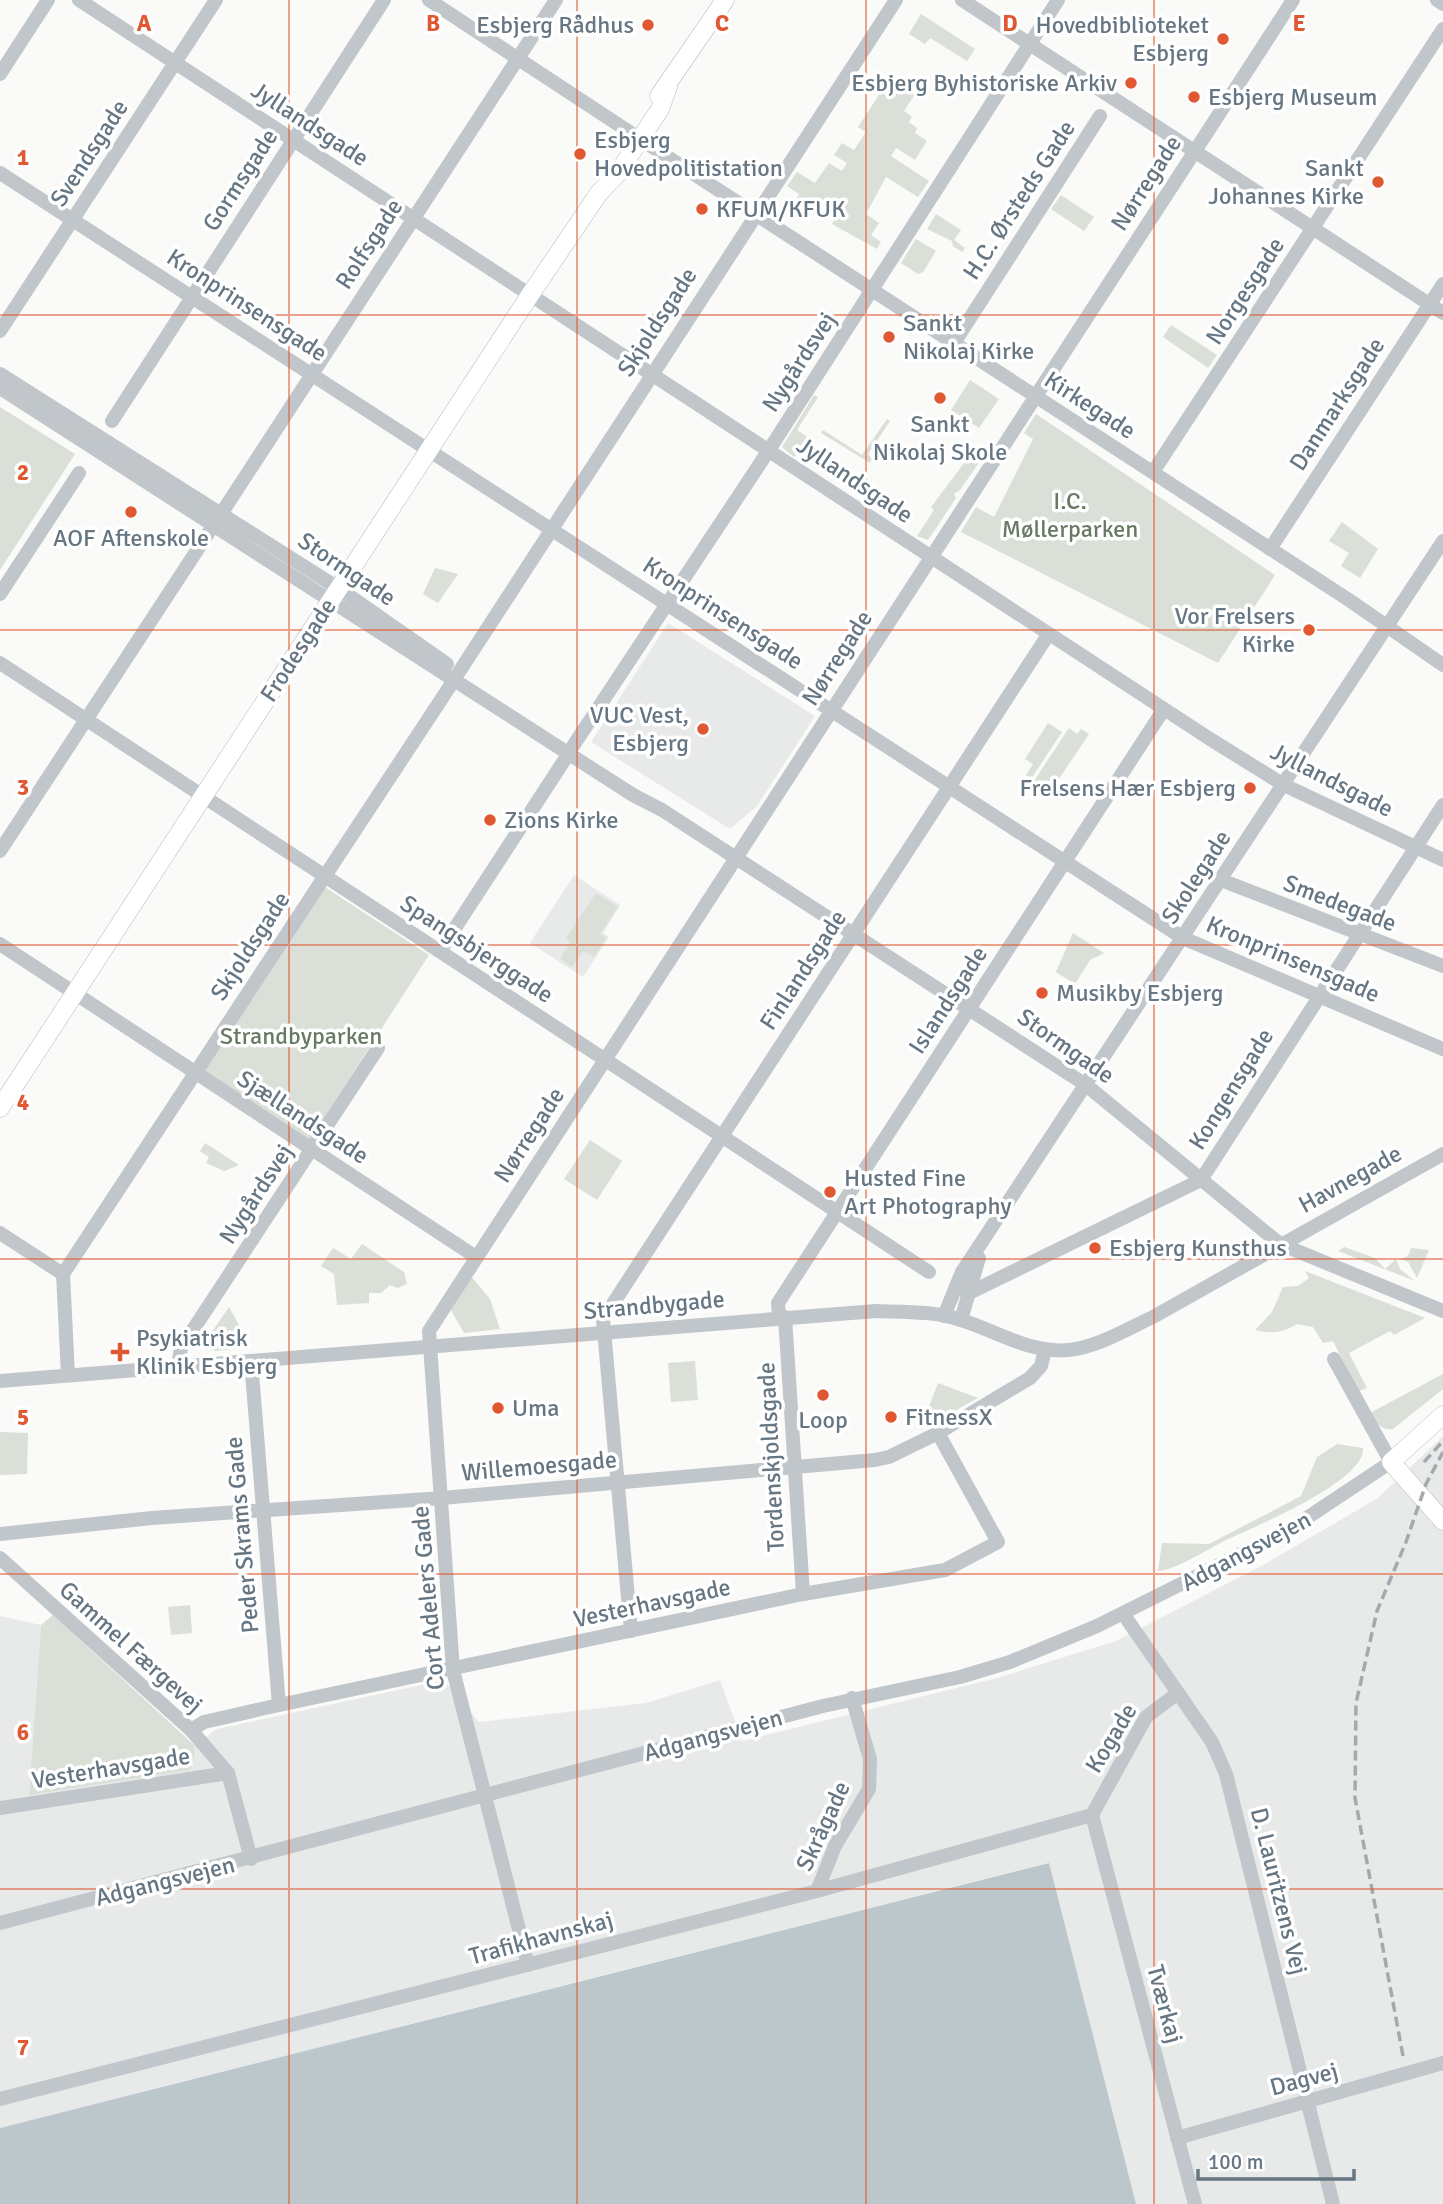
<svg xmlns="http://www.w3.org/2000/svg" width="1443" height="2204" font-family="Signika,sans-serif">
<rect width="100%" height="100%" fill="#fafaf8"/>
<g fill="#e8e9e9">
<path d="M668,623L815,716L757,806L730,829L591,742Z"/>
<path d="M574,875L620,905L603,933L609,937L583,977L530,943Z"/>
<path d="M1443,1436V2204H1136L1048,1863L0,2128V1616L41,1625L29,1794L195,1755L194,1745L217,1729L444,1680L479,1722L646,1703L720,1680L742,1741L997,1678L1116,1641L1265,1564L1378,1498Z"/>
</g>
<g fill="#dadfd7">
<path d="M921,14L975,49L967,61L930,38L925,44L909,34Z"/>
<path d="M890,78L915,94L904,111L912,117L909,122L917,128L915,133L927,141L915,160L896,148L891,156L929,181L918,197L886,177L866,214L879,223L871,235L881,242L877,249L832,224L835,219L819,208L814,215L795,202L799,194L787,186L797,172L815,183L829,163L842,171L847,163L834,155L842,143L854,150L866,132L858,127Z"/>
<path d="M1061,195L1094,217L1084,231L1051,209Z"/>
<path d="M936,214L961,230L954,240L965,248L962,252L953,246L952,241L927,229Z"/>
<path d="M916,239L936,251L923,272L918,274L901,263Z"/>
<path d="M1171,325L1217,355L1208,368L1163,337Z"/>
<path d="M970,380L999,399L979,428L951,410Z"/>
<path d="M814,395L818,397L797,430L809,438L794,457L782,447Z"/>
<path d="M0,407L75,454L0,570Z"/>
<path d="M1036,414L1275,575L1218,663L961,532L976,507L994,517L1033,439L1024,433Z"/>
<path d="M887,419L890,421L868,454L872,459L870,463L821,433L823,430L862,455Z"/>
<path d="M968,458L978,464L960,490L954,494L956,498L928,540L917,536L934,510L931,507Z"/>
<path d="M1342,522L1378,549L1360,578L1341,566L1349,553L1329,541Z"/>
<path d="M435,568L458,574L438,603L423,594Z"/>
<path d="M1048,723L1062,732L1031,779L1026,775L1033,764L1025,759Z"/>
<path d="M1069,728L1077,734L1081,729L1089,734L1050,792L1034,781Z"/>
<path d="M323,886L429,955L309,1141L202,1071Z"/>
<path d="M596,893L618,907L600,934L606,938L594,957L583,951L572,967L560,958L571,942L566,938Z"/>
<path d="M1073,933L1104,953L1090,960L1075,984L1056,972Z"/>
<path d="M590,1140L622,1161L597,1200L564,1179Z"/>
<path d="M205,1143L239,1165L224,1171L206,1163L209,1157L200,1151Z"/>
<path d="M362,1244L404,1272L407,1284L398,1288L390,1285L381,1293H369V1303L337,1305L334,1274L321,1266L333,1248L351,1259Z"/>
<path d="M1344,1247L1375,1258L1385,1269L1396,1259L1400,1269L1415,1281L1338,1251Z"/>
<path d="M1411,1248L1429,1250L1417,1278L1408,1262L1401,1259L1408,1256Z"/>
<path d="M1305,1271L1425,1318L1394,1335L1390,1331L1349,1353L1367,1388L1359,1391L1333,1341L1323,1343L1313,1327L1297,1324C1282,1333 1273,1334 1255,1330L1272,1312L1283,1287L1298,1286L1309,1278Z"/>
<path d="M470,1275L490,1299L500,1329L464,1333L451,1310Z"/>
<path d="M229,1307L243,1332L246,1348L214,1351L207,1339Z"/>
<path d="M695,1361L698,1400L671,1402L668,1363Z"/>
<path d="M1443,1374V1389L1393,1429C1381,1431 1376,1422 1370,1413Z"/>
<path d="M938,1383L978,1398L920,1430Z"/>
<path d="M0,1432L28,1433L27,1474L0,1475Z"/>
<path d="M1337,1444L1363,1448C1366,1482 1249,1529 1222,1542C1207,1550 1173,1571 1158,1571L1162,1543L1209,1544L1301,1496L1317,1457Z"/>
<path d="M190,1605L192,1633L171,1635L168,1607Z"/>
<path d="M53,1615L194,1745L195,1755L190,1770L29,1795L41,1625Z"/>
</g>
<path fill="#bbc7cb" d="M1049,1863L1136,2204H0V2128Z"/>
<g fill="none" stroke-linecap="round" stroke-linejoin="round">
<g stroke="#b5babe" stroke-width="19">
<g id="major">
<path d="M659,96L725,0"/>
<path d="M0,1108L530,295L599,193L618,173L660,109L668,87"/>
<path d="M1443,1415L1391,1462L1443,1521"/>
</g>
</g>
<g stroke="#c1c6ca" stroke-width="14">
<path d="M79,0L1210,739L1284,785L1443,860"/>
<path d="M429,0L631,133"/>
<path d="M962,0L1443,313"/>
<path d="M1437,0L1443,4"/>
<path d="M0,74L48,0"/>
<path d="M640,139L1349,600L1443,665"/>
<path d="M0,173L1183,938L1443,1049"/>
<path d="M0,331L216,0"/>
<path d="M954,343L1100,116"/>
<path d="M0,374L338,588L447,664"/>
<path d="M0,388L633,795L662,810L1086,1085L1280,1244L1443,1311"/>
<path d="M112,421L384,0"/>
<path d="M1153,472L1443,29"/>
<path d="M221,514L556,0"/>
<path d="M1270,549L1443,284"/>
<path d="M0,594L79,473"/>
<path d="M0,663L929,1272"/>
<path d="M459,672L896,0"/>
<path d="M573,746L769,450L1058,0"/>
<path d="M0,851L213,526"/>
<path d="M1221,880L1443,966"/>
<path d="M0,944L476,1257"/>
<path d="M440,951L569,753"/>
<path d="M0,1233L63,1274L68,1375"/>
<path d="M63,1274L454,680"/>
<path d="M967,1294L1201,1180L1443,805"/>
<path d="M944,1316L962,1272L1443,541"/>
<path d="M779,1317L778,1303L1164,709"/>
<path d="M785,1317L803,1594"/>
<path d="M961,1320L979,1258"/>
<path d="M251,1361L279,1705"/>
<path d="M178,1367L181,1348L378,1048"/>
<path d="M0,1381L876,1311C905,1312 934,1311 961,1320C997,1331 1030,1354 1069,1350C1098,1347 1127,1329 1153,1317L1443,1154"/>
<path d="M0,1534L152,1518L442,1498L875,1460L889,1457L938,1433L1030,1378L1041,1366L1045,1350"/>
<path d="M0,1558L191,1730L228,1773L251,1859"/>
<path d="M1124,1615L1212,1742L1226,1774L1333,2204"/>
<path d="M631,1631L603,1319L1048,635"/>
<path d="M191,1730L204,1722L279,1705L803,1594L945,1570L998,1542L938,1433"/>
<path d="M0,1808L228,1773"/>
<path d="M1092,1815L1195,2204"/>
<path d="M1092,1815L1146,1717L1178,1693"/>
<path d="M817,1891L835,1846L869,1789L870,1759L852,1698"/>
<path d="M0,1923L823,1706L960,1677L1010,1662L1097,1626L1287,1531L1391,1462L1334,1359"/>
<path d="M528,1965L453,1670L429,1331L1293,0"/>
<path d="M0,2099L817,1891L1092,1815"/>
<path d="M1177,2138L1443,2063"/>
</g>
<use href="#major" stroke="#fff" stroke-width="18"/>
<g stroke="#a3aaaf" stroke-width="3.5" stroke-dasharray="10 5" stroke-linecap="butt">
<path d="M1424,1462L1443,1441"/>
<path d="M1403,2056L1355,1798L1356,1703L1377,1611L1406,1542L1426,1484L1443,1452"/>
</g>
</g>
<path fill="none" stroke="#e05831" stroke-width="2" stroke-opacity="0.55" d="M289,0V2204M577,0V2204M866,0V2204M1154,0V2204M0,315H1443M0,630H1443M0,945H1443M0,1259H1443M0,1574H1443M0,1889H1443"/>
<g fill="#e05831" stroke="#fff" stroke-width="2.5">
<circle cx="648" cy="25" r="7"/>
<circle cx="1223" cy="39" r="7"/>
<circle cx="1131" cy="83" r="7"/>
<circle cx="1194" cy="97" r="7"/>
<circle cx="580" cy="154" r="7"/>
<circle cx="1378" cy="182" r="7"/>
<circle cx="702" cy="209" r="7"/>
<circle cx="889" cy="337" r="7"/>
<circle cx="940" cy="398" r="7"/>
<circle cx="131" cy="512" r="7"/>
<circle cx="1309" cy="630" r="7"/>
<circle cx="703" cy="729" r="7"/>
<circle cx="1250" cy="788" r="7"/>
<circle cx="490" cy="820" r="7"/>
<circle cx="1042" cy="993" r="7"/>
<circle cx="830" cy="1192" r="7"/>
<circle cx="1095" cy="1248" r="7"/>
<path d="M116.5 1341.5h7v7h7v7h-7v7h-7v-7h-7v-7h7z"/>
<circle cx="823" cy="1395" r="7"/>
<circle cx="498" cy="1408" r="7"/>
<circle cx="891" cy="1417" r="7"/>
</g>
<g text-anchor="middle" stroke-width="7" stroke-linejoin="round" paint-order="stroke">
<g font-size="24" fill="#667682" stroke="#fff" text-anchor="start">
<text x="634" y="33" text-anchor="end">Esbjerg Rådhus</text>
<text x="1209" y="33" text-anchor="end">Hovedbiblioteket<tspan x="1209" dy="28">Esbjerg</tspan></text>
<text x="1117" y="91" text-anchor="end">Esbjerg Byhistoriske Arkiv</text>
<text x="1208" y="105">Esbjerg Museum</text>
<text x="594" y="148">Esbjerg<tspan x="594" dy="28">Hovedpolitistation</tspan></text>
<text x="1364" y="176" text-anchor="end">Sankt<tspan x="1364" dy="28">Johannes Kirke</tspan></text>
<text x="716" y="217">KFUM/KFUK</text>
<text x="903" y="331">Sankt<tspan x="903" dy="28">Nikolaj Kirke</tspan></text>
<text x="940" y="432" text-anchor="middle">Sankt<tspan x="940" dy="28">Nikolaj Skole</tspan></text>
<text x="131" y="546" text-anchor="middle">AOF Aftenskole</text>
<text x="1295" y="624" text-anchor="end">Vor Frelsers<tspan x="1295" dy="28">Kirke</tspan></text>
<text x="689" y="723" text-anchor="end">VUC Vest,<tspan x="689" dy="28">Esbjerg</tspan></text>
<text x="1236" y="796" text-anchor="end">Frelsens Hær Esbjerg</text>
<text x="504" y="828">Zions Kirke</text>
<text x="1056" y="1001">Musikby Esbjerg</text>
<text x="844" y="1186">Husted Fine<tspan x="844" dy="28">Art Photography</tspan></text>
<text x="1109" y="1256">Esbjerg Kunsthus</text>
<text x="136" y="1346">Psykiatrisk<tspan x="136" dy="28">Klinik Esbjerg</tspan></text>
<text x="512" y="1416">Uma</text>
<text x="905" y="1425">FitnessX</text>
<text x="823" y="1428" text-anchor="middle">Loop</text>
</g>
<g font-size="24" fill="#667682" stroke="#fff">
<text transform="translate(310 124) rotate(33)" y="8">Jyllandsgade</text>
<text transform="translate(89 153) rotate(-57)" y="8">Svendsgade</text>
<text transform="translate(240 180) rotate(-57)" y="8">Gormsgade</text>
<text transform="translate(1146 183) rotate(-57)" y="8">Nørregade</text>
<text transform="translate(1019 200) rotate(-57)" y="8">H.C. Ørsteds Gade</text>
<text transform="translate(369 244) rotate(-57)" y="8">Rolfsgade</text>
<text transform="translate(1245 291) rotate(-57)" y="8">Norgesgade</text>
<text transform="translate(247 305) rotate(33)" y="8">Kronprinsensgade</text>
<text transform="translate(657 322) rotate(-57)" y="8">Skjoldsgade</text>
<text transform="translate(799 362) rotate(-57)" y="8">Nygårdsvej</text>
<text transform="translate(1337 404) rotate(-57)" y="8">Danmarksgade</text>
<text transform="translate(1090 405) rotate(33)" y="8">Kirkegade</text>
<text transform="translate(855 480) rotate(34)" y="8">Jyllandsgade</text>
<text transform="translate(347 569) rotate(34)" y="8">Stormgade</text>
<text transform="translate(723 613) rotate(33)" y="8">Kronprinsensgade</text>
<text transform="translate(298 650) rotate(-57)" y="8">Frodesgade</text>
<text transform="translate(837 658) rotate(-57)" y="8">Nørregade</text>
<text transform="translate(1332 780) rotate(27)" y="8">Jyllandsgade</text>
<text transform="translate(1196 877) rotate(-57)" y="8">Skolegade</text>
<text transform="translate(1340 903) rotate(21)" y="8">Smedegade</text>
<text transform="translate(250 946) rotate(-57)" y="8">Skjoldsgade</text>
<text transform="translate(477 949) rotate(33)" y="8">Spangsbjerggade</text>
<text transform="translate(1293 959) rotate(23)" y="8">Kronprinsensgade</text>
<text transform="translate(803 970) rotate(-57)" y="8">Finlandsgade</text>
<text transform="translate(948 1000) rotate(-57)" y="8">Islandsgade</text>
<text transform="translate(1066 1046) rotate(35)" y="8">Stormgade</text>
<text transform="translate(1231 1089) rotate(-58)" y="8">Kongensgade</text>
<text transform="translate(303 1117) rotate(33)" y="8">Sjællandsgade</text>
<text transform="translate(529 1135) rotate(-57)" y="8">Nørregade</text>
<text transform="translate(1350 1179) rotate(-29)" y="8">Havnegade</text>
<text transform="translate(256 1194) rotate(-57)" y="8">Nygårdsvej</text>
<text transform="translate(654 1305) rotate(-5)" y="8">Strandbygade</text>
<text transform="translate(771 1457) rotate(-93)" y="8">Tordenskjoldsgade</text>
<text transform="translate(539 1466) rotate(-5)" y="8">Willemoesgade</text>
<text transform="translate(242 1535) rotate(-95)" y="8">Peder Skrams Gade</text>
<text transform="translate(1246 1551) rotate(-28)" y="8">Adgangsvejen</text>
<text transform="translate(428 1598) rotate(-95)" y="8">Cort Adelers Gade</text>
<text transform="translate(652 1603) rotate(-12)" y="8">Vesterhavsgade</text>
<text transform="translate(131 1647) rotate(42)" y="8">Gammel Færgevej</text>
<text transform="translate(713 1735) rotate(-15)" y="8">Adgangsvejen</text>
<text transform="translate(1111 1738) rotate(-59)" y="8">Kogade</text>
<text transform="translate(111 1768) rotate(-9)" y="8">Vesterhavsgade</text>
<text transform="translate(823 1826) rotate(-65)" y="8">Skrågade</text>
<text transform="translate(165 1881) rotate(-14)" y="8">Adgangsvejen</text>
<text transform="translate(1279 1891) rotate(76)" y="8">D. Lauritzens Vej</text>
<text transform="translate(541 1938) rotate(-15)" y="8">Trafikhavnskaj</text>
<text transform="translate(1165 2004) rotate(75)" y="8">Tværkaj</text>
<text transform="translate(1304 2079) rotate(-15)" y="8">Dagvej</text>
</g>
<g font-size="24" fill="#687a64" stroke="#fff">
<text x="1070" y="509">I.C.<tspan x="1070" dy="28">Møllerparken</tspan></text>
<text x="301" y="1044">Strandbyparken</text>
</g>
</g>
<g font-size="23" text-anchor="middle" font-weight="bold" fill="#e05831" stroke="#fff" stroke-width="7" stroke-linejoin="round" paint-order="stroke">
<text x="144" y="31">A</text>
<text x="433" y="31">B</text>
<text x="722" y="31">C</text>
<text x="1010" y="31">D</text>
<text x="1299" y="31">E</text>
<text x="23" y="165">1</text>
<text x="23" y="480">2</text>
<text x="23" y="795">3</text>
<text x="23" y="1110">4</text>
<text x="23" y="1425">5</text>
<text x="23" y="1740">6</text>
<text x="23" y="2055">7</text>
</g>
<path d="M1198 2169v10h156v-10" fill="none" stroke="#667682" stroke-width="3.5"/>
<text x="1208" y="2169" font-size="21" fill="#667682" stroke="#ffffff" stroke-width="5" paint-order="stroke">100 m</text>
</svg>
